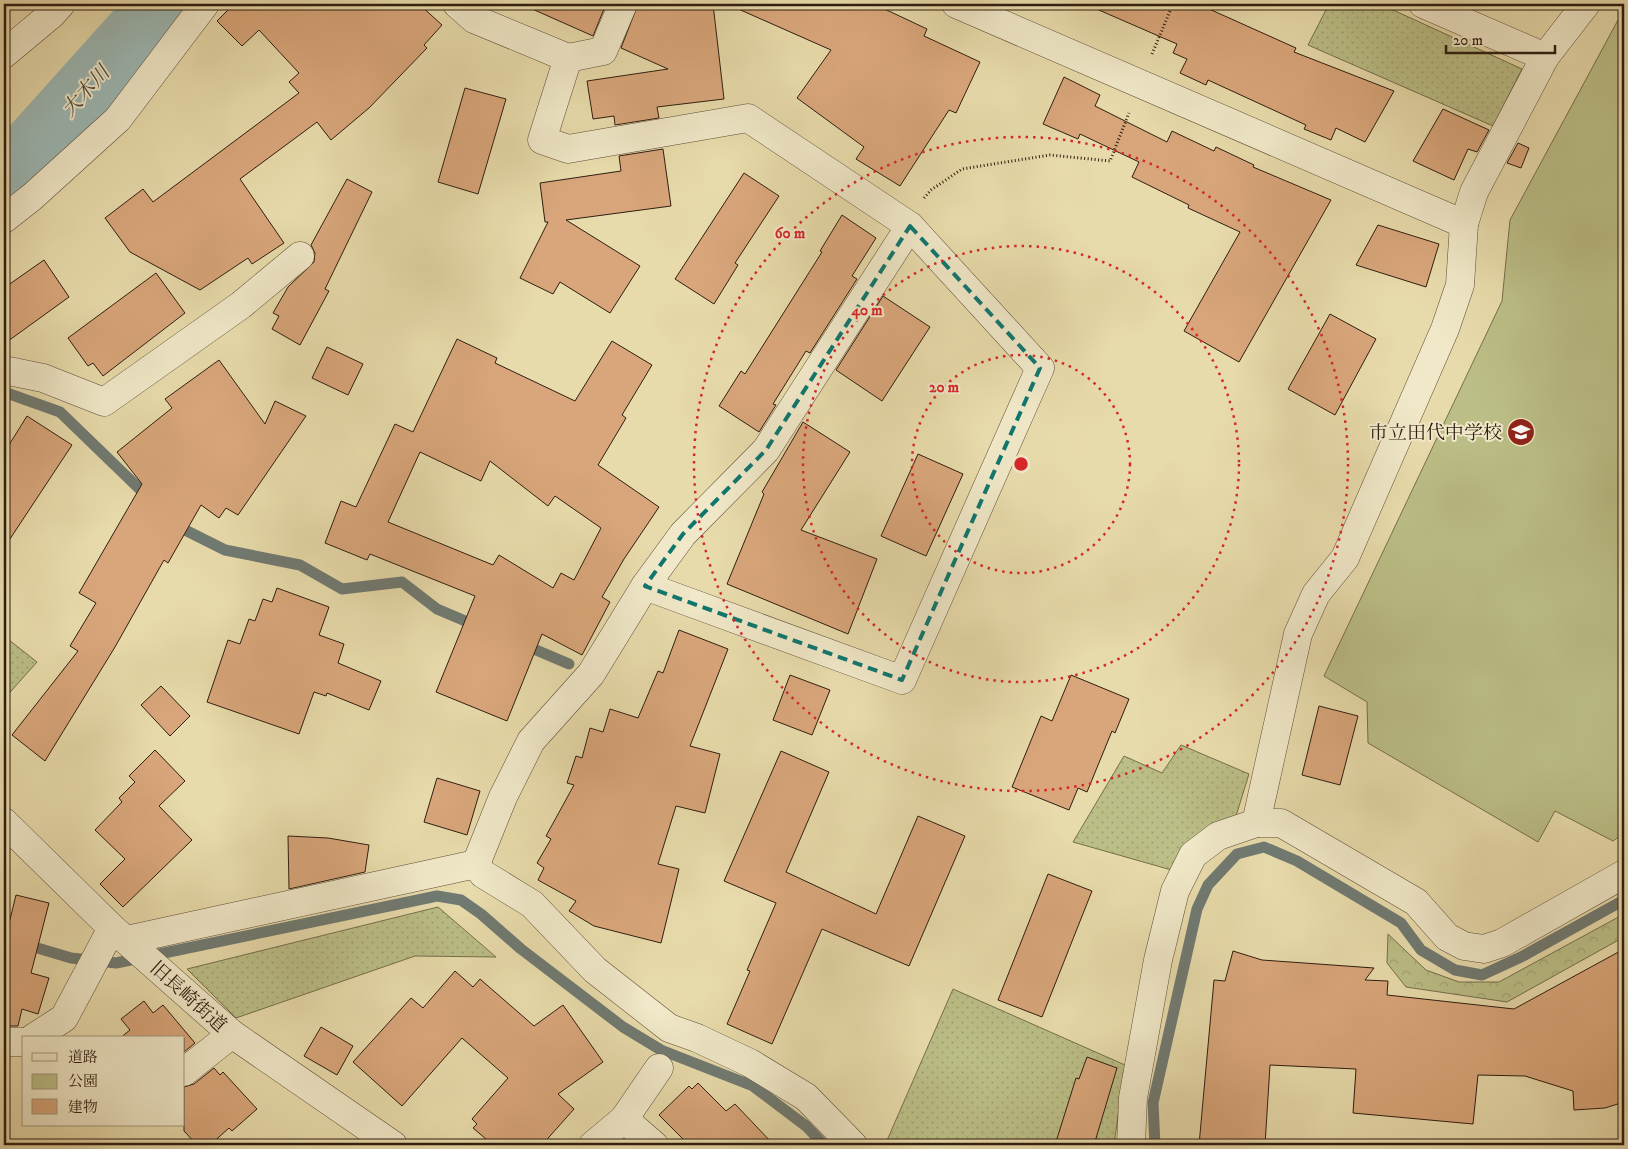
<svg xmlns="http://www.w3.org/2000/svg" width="1628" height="1149" font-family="'IM FELL DW Pica','Noto Serif JP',serif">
<defs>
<pattern id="green-dots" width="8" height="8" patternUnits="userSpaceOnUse" patternTransform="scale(1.25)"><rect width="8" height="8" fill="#bbbe86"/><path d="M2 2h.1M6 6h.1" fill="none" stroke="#a1a373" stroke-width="1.8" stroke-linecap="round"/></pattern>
<pattern id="forest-crowns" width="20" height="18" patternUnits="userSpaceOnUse" patternTransform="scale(1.25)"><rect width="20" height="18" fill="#bbbe86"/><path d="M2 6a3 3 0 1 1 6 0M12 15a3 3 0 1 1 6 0" fill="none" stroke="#a1a373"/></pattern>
</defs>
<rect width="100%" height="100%" fill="#e8dbab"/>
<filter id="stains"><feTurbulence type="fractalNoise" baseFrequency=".004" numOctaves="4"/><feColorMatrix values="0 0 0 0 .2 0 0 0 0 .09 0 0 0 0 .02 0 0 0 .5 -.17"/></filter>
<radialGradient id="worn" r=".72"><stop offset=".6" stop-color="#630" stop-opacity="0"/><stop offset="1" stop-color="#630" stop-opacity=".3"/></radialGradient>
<g fill="url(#green-dots)" stroke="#756e4b">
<path d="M1329,4H1380L1522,69L1493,126L1308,45Z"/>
<path d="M4,636L37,662L4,699Z"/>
<path d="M1181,745L1249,774L1236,816L1175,871L1073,842L1124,756L1162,773Z"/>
<path d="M438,907L496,957L415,956L236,1018L187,969Z"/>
<path d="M953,989L1125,1065L1114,1145H885Z"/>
</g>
<path fill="url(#forest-crowns)" stroke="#756e4b" d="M1624,914V937L1507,1002L1406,987L1387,963L1388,934L1426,970L1459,982H1499Z"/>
<path fill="#bbbe86" stroke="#756e4b" d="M1624,15V833L1613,841L1555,811L1538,842L1368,743L1367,702L1324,676L1502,301L1510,220L1618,20Z"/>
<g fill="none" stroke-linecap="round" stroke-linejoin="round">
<g stroke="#707a72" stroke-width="11">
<path d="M4,392L60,412L150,499"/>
<path d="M174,522L181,528L225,550L300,565L342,589L402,582L437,609L477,626"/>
<path d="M522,644L569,664"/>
<path d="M4,938L71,958L116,963L437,896L461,900L481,914L521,949L623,1027L661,1050L753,1086L806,1126L824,1145"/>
<path d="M1155,1145L1153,1103L1197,909L1208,885L1237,854L1264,847L1297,861L1401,923L1421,950L1455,970L1482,975L1521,957L1624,900"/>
</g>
<path stroke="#9cb8b4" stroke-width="65" d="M4,177L20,163L163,4"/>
</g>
<g fill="#d8a67a" stroke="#2f1d10" fill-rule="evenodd">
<path d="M234,4H419L442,25L424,45L427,48L369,108L331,140L317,122L240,179L284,243L252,264L248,258L200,290L130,252L105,218L143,189L153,202L299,93L289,82L299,73L259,30L242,46L217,21Z"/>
<path d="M521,4H606L593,36Z"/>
<path d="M638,4H713L724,99L657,107L659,118L615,125L614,116L593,119L587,81L668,69L621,48Z"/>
<path d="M727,4H874L927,29L924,36L980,62L956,113L949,110L900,186L856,159L864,147L797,98L831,50Z"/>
<path d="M1085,4H1198L1296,48L1294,52L1394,91L1365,142L1336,128L1331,140L1304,129L1306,125L1208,80L1206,85L1180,73L1187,59L1173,53L1177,44Z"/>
<path d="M1064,77L1100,95L1095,106L1167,142L1172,131L1214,151L1216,147L1254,165L1253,167L1331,200L1239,362L1184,331L1240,232L1188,208L1189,205L1132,177L1139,162L1080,134L1078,139L1043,124Z"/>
<path d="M465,88L506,99L478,194L438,182Z"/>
<path d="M1443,109L1489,130L1477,152L1468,149L1454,180L1413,161Z"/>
<path d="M1518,143L1529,148L1521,168L1507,163Z"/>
<path d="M663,149L671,206L566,220L640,266L610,313L560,282L553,294L520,278L548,222H545L540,183L621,171L619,156Z"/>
<path d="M744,173L779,196L735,263L738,265L714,304L675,279Z"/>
<path d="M347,179L372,192L325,289L329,291L300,345L272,329L279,316L273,313L288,287L314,262L315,253L311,245Z"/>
<path d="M842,215L876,238L852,276L857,279L810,353L806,351L773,404L776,405L759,432L719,406L741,371L745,374L822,252L820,251Z"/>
<path d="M1378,225L1439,244L1426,287L1356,265Z"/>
<path d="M44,260L69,297L4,344V288Z"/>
<path d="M156,273L185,313L103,376L93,363L88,366L68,338Z"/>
<path d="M883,296L930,327L882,401L836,370Z"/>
<path d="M1330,314L1376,339L1335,415L1288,389Z"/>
<path d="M457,339L497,358L495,363L575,401L612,341L652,365L622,415L626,418L598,465L659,507L624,559L602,597L610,602L582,655L542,634L507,721L436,692L475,596L370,554L367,560L325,543L341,501L356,507L395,424L413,432ZM420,452L481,481L490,461L548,506L555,496L601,528L574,580L561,573L553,588L499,555L493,565L388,522Z"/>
<path d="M327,347L363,364L348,395L312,378Z"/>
<path d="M219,360L265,424L275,401L306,416L238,515L226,508L219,518L201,505L168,563L164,560L115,647L45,761L12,735L78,651L70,646L96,603L79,593L142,484L117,452L172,408L165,399Z"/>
<path d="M27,416L72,445L4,548V453Z"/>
<path d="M803,422L850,452L801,530L877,559L848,634L727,584L764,494L762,492Z"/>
<path d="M918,454L963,474L926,556L881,536Z"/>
<path d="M277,588L329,607L319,635L344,644L338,663L381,681L369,710L327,693L326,696L314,692L299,734L207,702L228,640L240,644L249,619L255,621L263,599L272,602Z"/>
<path d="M679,630L728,649L690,746L720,754L705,813L676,806L658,864L679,869L661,943L594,926L569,911L576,901L538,880L544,868L537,863L551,839L546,836L574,785L567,783L576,756L582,758L590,728L603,732L610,709L638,718L658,671L663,673Z"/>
<path d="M790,675L830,690L812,735L773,720Z"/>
<path d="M1071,675L1129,699L1115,733L1112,731L1087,792L1078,788L1069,810L1012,787L1041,716L1052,721Z"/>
<path d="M161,686L190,716L170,736L141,705Z"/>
<path d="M1319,706L1358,716L1340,785L1302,775Z"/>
<path d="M155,750L185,781L159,806L192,840L123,907L100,884L125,859L95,830L122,802L119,798L135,782L129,776Z"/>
<path d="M781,751L829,772L786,872L876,914L918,816L965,836L909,966L822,929L772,1044L727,1024L750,971L747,970L776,903L724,881Z"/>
<path d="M437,778L480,791L467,835L424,822Z"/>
<path d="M288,836L328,838L369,845L365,872L289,889Z"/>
<path d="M1048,874L1092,891L1042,1017L998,1000Z"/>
<path d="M16,895L49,903L31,973L49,978L38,1014L22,1009L18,1026H4V944Z"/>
<path d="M1624,949V1102L1605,1108L1574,1110L1573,1091L1525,1076L1478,1075L1473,1124L1353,1113L1356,1069L1270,1065L1265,1145H1199L1214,980L1225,981L1233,951L1262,960L1374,968L1365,980L1388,981L1387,995L1514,1009Z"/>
<path d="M455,971L473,987L480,979L534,1026L563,1005L603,1062L558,1094L574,1109L542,1145H493L473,1128L477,1124L472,1119L508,1078L462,1038L402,1106L353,1062L411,998L423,1008Z"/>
<path d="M144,1001L153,1013L163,1005L195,1043L184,1052V1038H120L130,1030L121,1019Z"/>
<path d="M321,1027L353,1046L337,1075L304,1056Z"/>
<path d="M1087,1057L1117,1068L1094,1145H1055L1076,1078L1079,1079Z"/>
<path d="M214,1068L220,1075L223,1072L257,1109L232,1131L229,1128L210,1145H197L184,1131V1087L194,1084Z"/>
<path d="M698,1083L726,1111L735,1104L774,1145H689L659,1115L689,1086L692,1089Z"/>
</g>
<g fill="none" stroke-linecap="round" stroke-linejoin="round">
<g stroke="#5d4c37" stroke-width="29">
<g id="minor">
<path d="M457,4L474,19L568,58L603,51L623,4"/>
<path d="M956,4L1464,224L1474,192L1545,57L1586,4"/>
<path d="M1423,4L1545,57"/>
<path d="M4,54L52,14L61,4"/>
<path d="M568,58L542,140L568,149L748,118L910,226L1040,368L902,680L645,586L591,674L531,741L503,797L476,864L483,874L532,904L595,970L669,1028L697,1038L750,1063L806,1097L853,1145"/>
<path d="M4,219L32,197L118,119L205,4"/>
<path d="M1464,224L1460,285L1445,329L1345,558L1316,594L1298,634L1256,823H1281L1416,902L1447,937L1464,946L1484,949L1502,943L1624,874"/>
<path d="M4,370L43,378L104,402L241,305L300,256"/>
<path d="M645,586L683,534L766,450L910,226"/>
<path d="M4,822L112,928L232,1034L393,1145"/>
<path d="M127,940L476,864"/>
<path d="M33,1038L64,1018L112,928"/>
<path d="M4,1042H24"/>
<path d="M184,1072L232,1034"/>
<path d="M624,1119L654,1145"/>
<path d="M593,1145L624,1119L659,1068"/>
<path d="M1131,1145L1133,1098L1158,960L1175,891L1193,855L1218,836L1256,823"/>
</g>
</g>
<g stroke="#2f1d10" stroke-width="3" stroke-dasharray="1 2.5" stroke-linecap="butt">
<path d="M1152,54L1173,4"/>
<path d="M924,198L931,190L962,169L1050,155L1110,161L1129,113"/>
</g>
<use href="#minor" stroke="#f0e8c8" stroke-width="28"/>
</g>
<path fill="none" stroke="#0f766e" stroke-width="4" stroke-dasharray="10 6" stroke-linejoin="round" d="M910,226L1040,368L902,680L645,586L683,534L766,450Z"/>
<g fill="none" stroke="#d62828" stroke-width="2.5" stroke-dasharray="2.5 5">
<circle cx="1021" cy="464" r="109"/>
<circle cx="1021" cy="464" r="218"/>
<circle cx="1021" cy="464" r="327"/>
</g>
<defs>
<g id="school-disc" transform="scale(1.4375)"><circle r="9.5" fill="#8f2418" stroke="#f0e8c8"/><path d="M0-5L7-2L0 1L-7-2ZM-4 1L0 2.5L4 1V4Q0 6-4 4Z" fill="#fff"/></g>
</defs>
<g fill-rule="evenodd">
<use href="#school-disc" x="1521" y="432"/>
</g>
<g text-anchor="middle" stroke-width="4" stroke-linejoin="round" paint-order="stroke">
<g font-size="19" fill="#2f1d10" stroke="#f0e8c8" text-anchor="end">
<text x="1502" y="439">市立田代中学校</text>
</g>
<g font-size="19" fill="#2f1d10" stroke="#f0e8c8">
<text transform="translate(189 996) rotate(42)" y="7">旧長崎街道</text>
</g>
<g font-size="20" font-style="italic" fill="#504c41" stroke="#f0e8c8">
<text transform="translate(85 91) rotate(-48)" y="7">大木川</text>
</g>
</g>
<circle cx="1021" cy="464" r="8" fill="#d62828" stroke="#f0e8c8" stroke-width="2.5"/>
<g font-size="15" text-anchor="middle" font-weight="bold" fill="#d62828" stroke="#f0e8c8" stroke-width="4" stroke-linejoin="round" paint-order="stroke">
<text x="790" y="238">60 m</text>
<text x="867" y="315">40 m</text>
<text x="944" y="392">20 m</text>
</g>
<rect width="1628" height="1149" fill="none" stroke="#e8dbab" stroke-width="20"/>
<rect x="5" y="5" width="1618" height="1139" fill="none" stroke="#2f1d10" stroke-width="2.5"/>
<rect x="10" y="10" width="1608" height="1129" fill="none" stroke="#2f1d10"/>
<rect x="22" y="1036" width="162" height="90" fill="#f0e8c8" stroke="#a3977e"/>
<rect x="32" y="1053" width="25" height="8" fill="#f0e8c8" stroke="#a3977e"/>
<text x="68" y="1062" font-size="15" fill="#2f1d10">道路</text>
<rect x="32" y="1074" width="25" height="15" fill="#bbbe86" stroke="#a3977e"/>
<text x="68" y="1086" font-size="15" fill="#2f1d10">公園</text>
<rect x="32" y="1099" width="25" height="15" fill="#d8a67a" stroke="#a3977e"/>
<text x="68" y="1112" font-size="15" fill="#2f1d10">建物</text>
<path d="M1446 45v8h109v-8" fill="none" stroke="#2f1d10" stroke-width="2.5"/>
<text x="1453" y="45" font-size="15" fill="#2f1d10" stroke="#f0e8c8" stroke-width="4" paint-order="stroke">20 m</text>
<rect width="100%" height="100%" filter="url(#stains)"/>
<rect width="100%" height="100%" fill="url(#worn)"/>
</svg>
